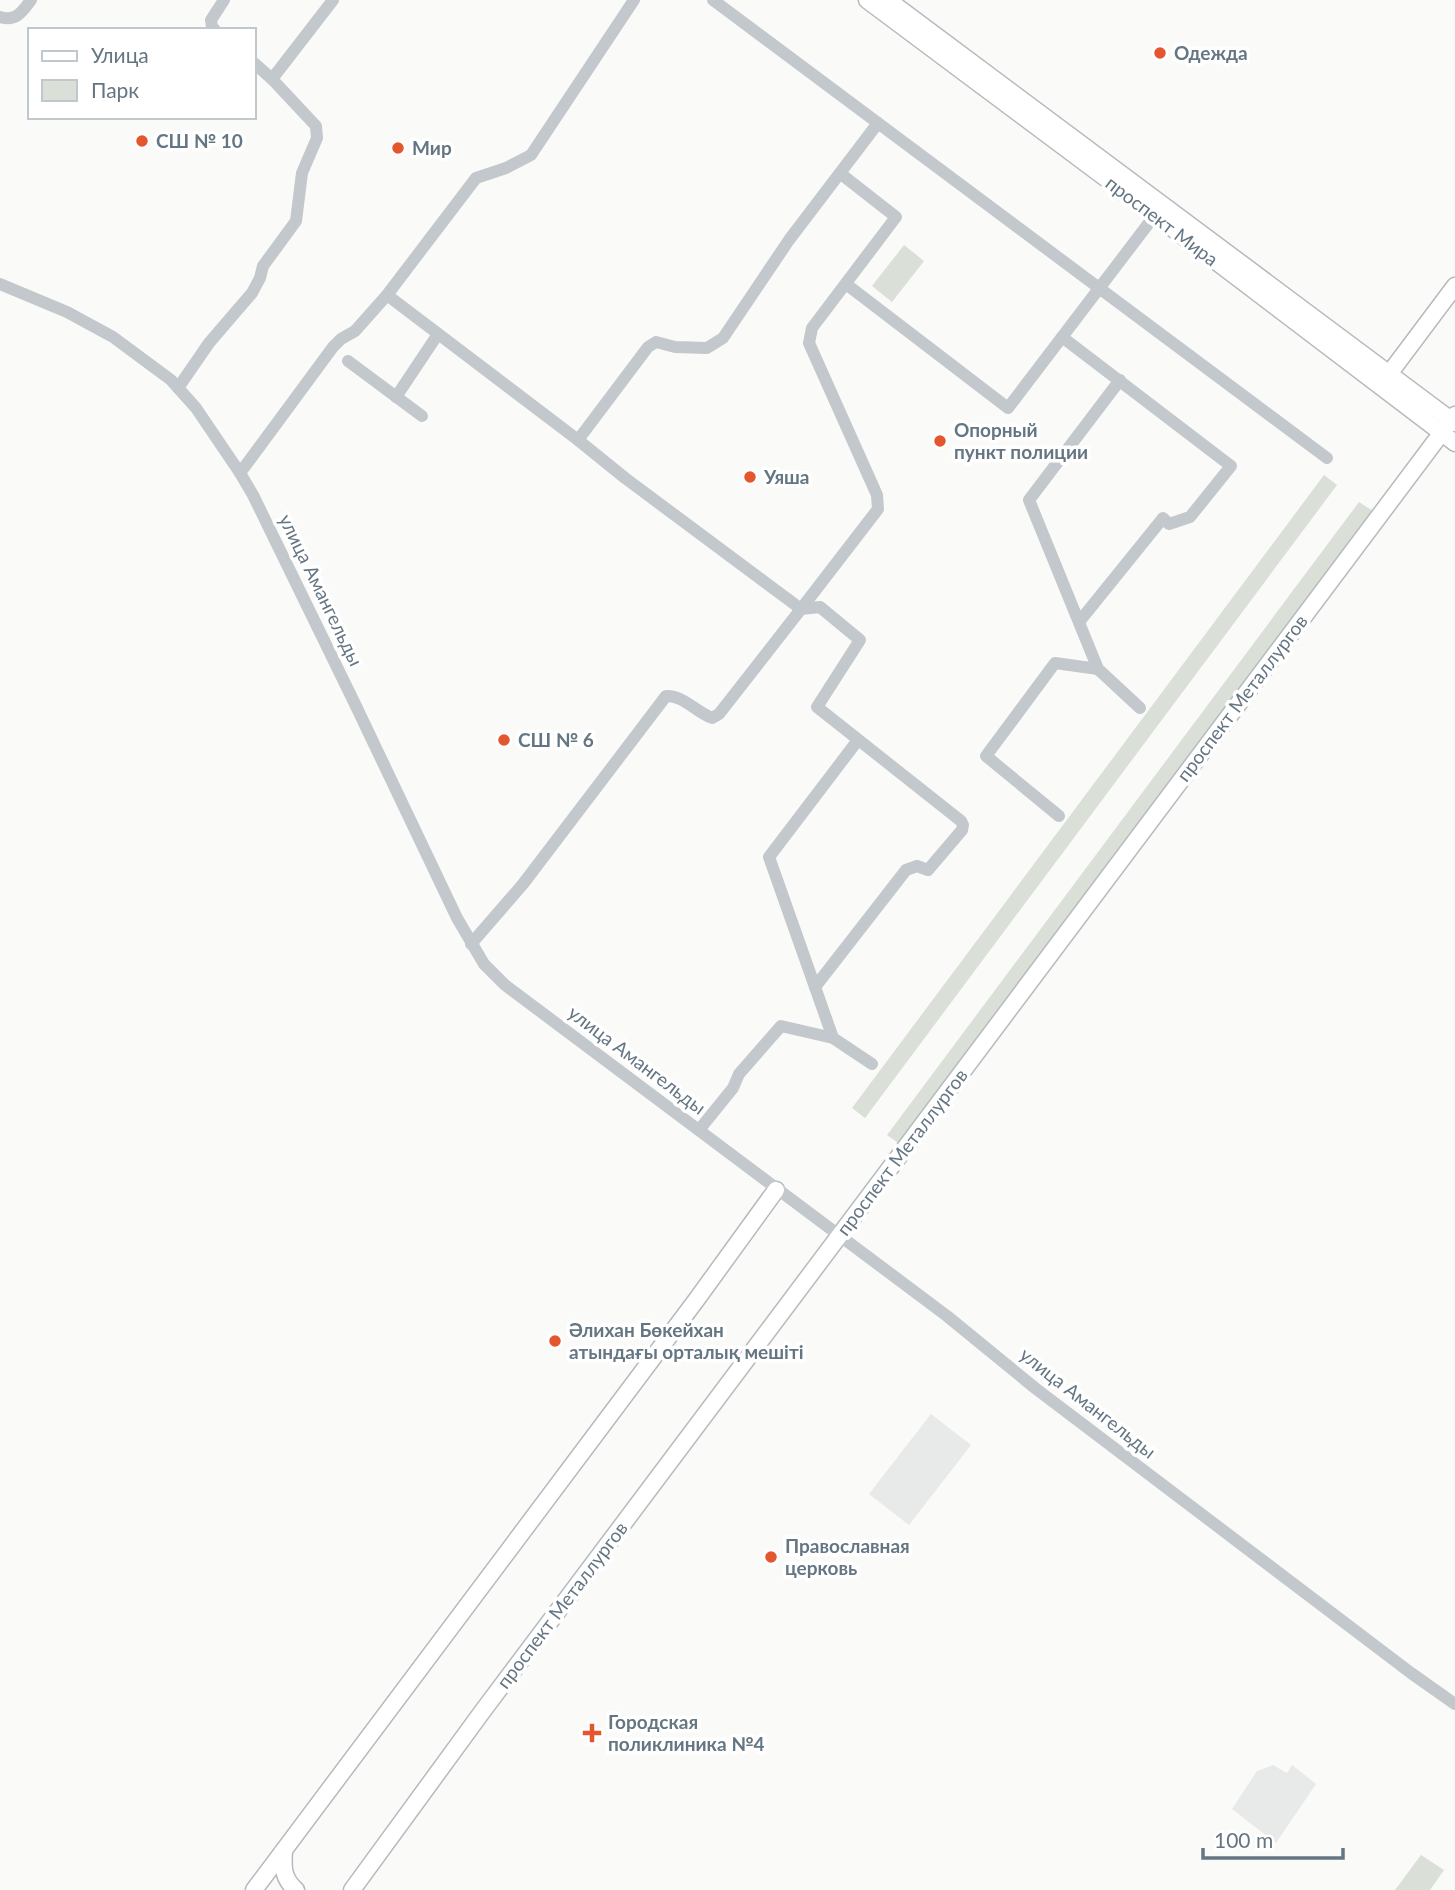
<svg xmlns="http://www.w3.org/2000/svg" width="1455" height="1890" font-family="Lato,sans-serif">
<rect width="100%" height="100%" fill="#fafaf8"/>
<g fill="#e8e9e9">
<path d="M931,1414L971,1445L909,1525L869,1494Z"/>
<path d="M1273,1765L1287,1773L1292,1765L1316,1784L1276,1843L1232,1809L1257,1771Z"/>
</g>
<g fill="#dadfd7">
<path d="M904,245L924,261L892,302L872,286Z"/>
<path d="M1324,475L1337,485L865,1118L852,1108Z"/>
<path d="M1359,502L1373,511L901,1145L887,1135Z"/>
<path d="M1421,1855L1444,1870L1430,1890H1395Z"/>
</g>
<g fill="none" stroke-linecap="round" stroke-linejoin="round">
<g stroke="#b5babe" stroke-width="19">
<g id="major">
<path d="M867,0L1155,215L1455,443"/>
<path d="M888,0L1455,423"/>
<path d="M1383,382L1455,286"/>
<path d="M284,1850C283,1866 282,1878 296,1890"/>
<path d="M254,1890L697,1299L776,1190"/>
<path d="M352,1890L482,1712L1455,415"/>
</g>
</g>
<g stroke="#c3c8cc" stroke-width="12">
<path d="M713,0L1327,458"/>
<path d="M0,17C16,22 22,12 31,0"/>
<path d="M215,30L212,27L211,20L224,0"/>
<path d="M254,63L272,79L333,0"/>
<path d="M841,174L896,217L812,328L809,343L877,495L878,509L801,609L625,478L578,440L648,347L656,342L675,347L707,348L723,338L789,240L878,123"/>
<path d="M0,284L67,312L113,337L171,380L196,408L240,473L253,495L355,704L457,918L484,964L505,985L947,1316L1035,1388L1411,1673L1455,1704"/>
<path d="M387,295L476,178L506,168L531,155L634,0"/>
<path d="M1062,337L1231,466L1190,517L1169,524L1163,518L1079,622"/>
<path d="M348,361L422,416"/>
<path d="M961,372L846,284L1008,408L1155,215"/>
<path d="M1120,380L1029,500L1098,669L1140,708"/>
<path d="M178,388L209,343L252,293L260,278L263,266L296,221L302,173L317,138L316,126L272,79"/>
<path d="M396,397L438,334"/>
<path d="M240,473L333,347L341,339L355,331L387,295L578,440"/>
<path d="M1059,816L986,756L1055,663L1098,669"/>
<path d="M471,944L523,884L666,696C683,695 696,712 712,718L719,714L801,609L820,607L860,640L817,707L961,821L963,825L962,830L928,870L917,866L906,870L815,987L833,1038"/>
<path d="M815,987L769,857L858,740"/>
<path d="M699,1130L733,1088L739,1074L781,1026L833,1038L872,1064"/>
</g>
<use href="#major" stroke="#fff" stroke-width="16"/>
</g>
<g fill="#e4572e" stroke="#fff" stroke-width="2.5">
<circle cx="1160" cy="53" r="7"/>
<circle cx="142" cy="141" r="7"/>
<circle cx="398" cy="148" r="7"/>
<circle cx="940" cy="441" r="7"/>
<circle cx="750" cy="477" r="7"/>
<circle cx="504" cy="740" r="7"/>
<circle cx="555" cy="1341" r="7"/>
<circle cx="771" cy="1557" r="7"/>
<path d="M588.5 1722.5h7v7h7v7h-7v7h-7v-7h-7v-7h7z"/>
</g>
<g text-anchor="middle" stroke-width="7" stroke-linejoin="round" paint-order="stroke">
<g font-size="19" font-weight="bold" fill="#657683" stroke="#fff" text-anchor="start">
<text x="1174" y="60">Одежда</text>
<text x="156" y="148">СШ № 10</text>
<text x="412" y="155">Мир</text>
<text x="954" y="437">Опорный<tspan x="954" dy="22">пункт полиции</tspan></text>
<text x="764" y="484">Уяша</text>
<text x="518" y="747">СШ № 6</text>
<text x="569" y="1337">Әлихан Бөкейхан<tspan x="569" dy="22">атындағы орталық мешіті</tspan></text>
<text x="785" y="1553">Православная<tspan x="785" dy="22">церковь</tspan></text>
<text x="608" y="1729">Городская<tspan x="608" dy="22">поликлиника №4</tspan></text>
</g>
<g font-size="19" fill="#657683" stroke="#fff">
<text transform="translate(1162 221) rotate(37)" y="7">проспект Мира</text>
<text transform="translate(321 590) rotate(64)" y="7">улица Амангельды</text>
<text transform="translate(1242 698) rotate(-53)" y="7">проспект Металлургов</text>
<text transform="translate(637 1060) rotate(37)" y="7">улица Амангельды</text>
<text transform="translate(902 1152) rotate(-53)" y="7">проспект Металлургов</text>
<text transform="translate(1088 1403) rotate(38)" y="7">улица Амангельды</text>
<text transform="translate(562 1605) rotate(-53)" y="7">проспект Металлургов</text>
</g>
</g>
<rect x="28" y="28" width="228" height="91" fill="#ffffff" stroke="#c1c8cd" stroke-width="2"/>
<rect x="42" y="51" width="35" height="10" fill="#ffffff" stroke="#c1c8cd" stroke-width="2"/>
<text x="91" y="63" font-size="21" fill="#657683">Улица</text>
<rect x="42" y="80" width="35" height="21" fill="#dadfd7" stroke="#c1c8cd" stroke-width="2"/>
<text x="91" y="98" font-size="21" fill="#657683">Парк</text>
<path d="M1203 1848v10h140v-10" fill="none" stroke="#657683" stroke-width="3.5"/>
<text x="1214" y="1848" font-size="21" fill="#657683" stroke="#ffffff" stroke-width="5" paint-order="stroke">100 m</text>
</svg>
